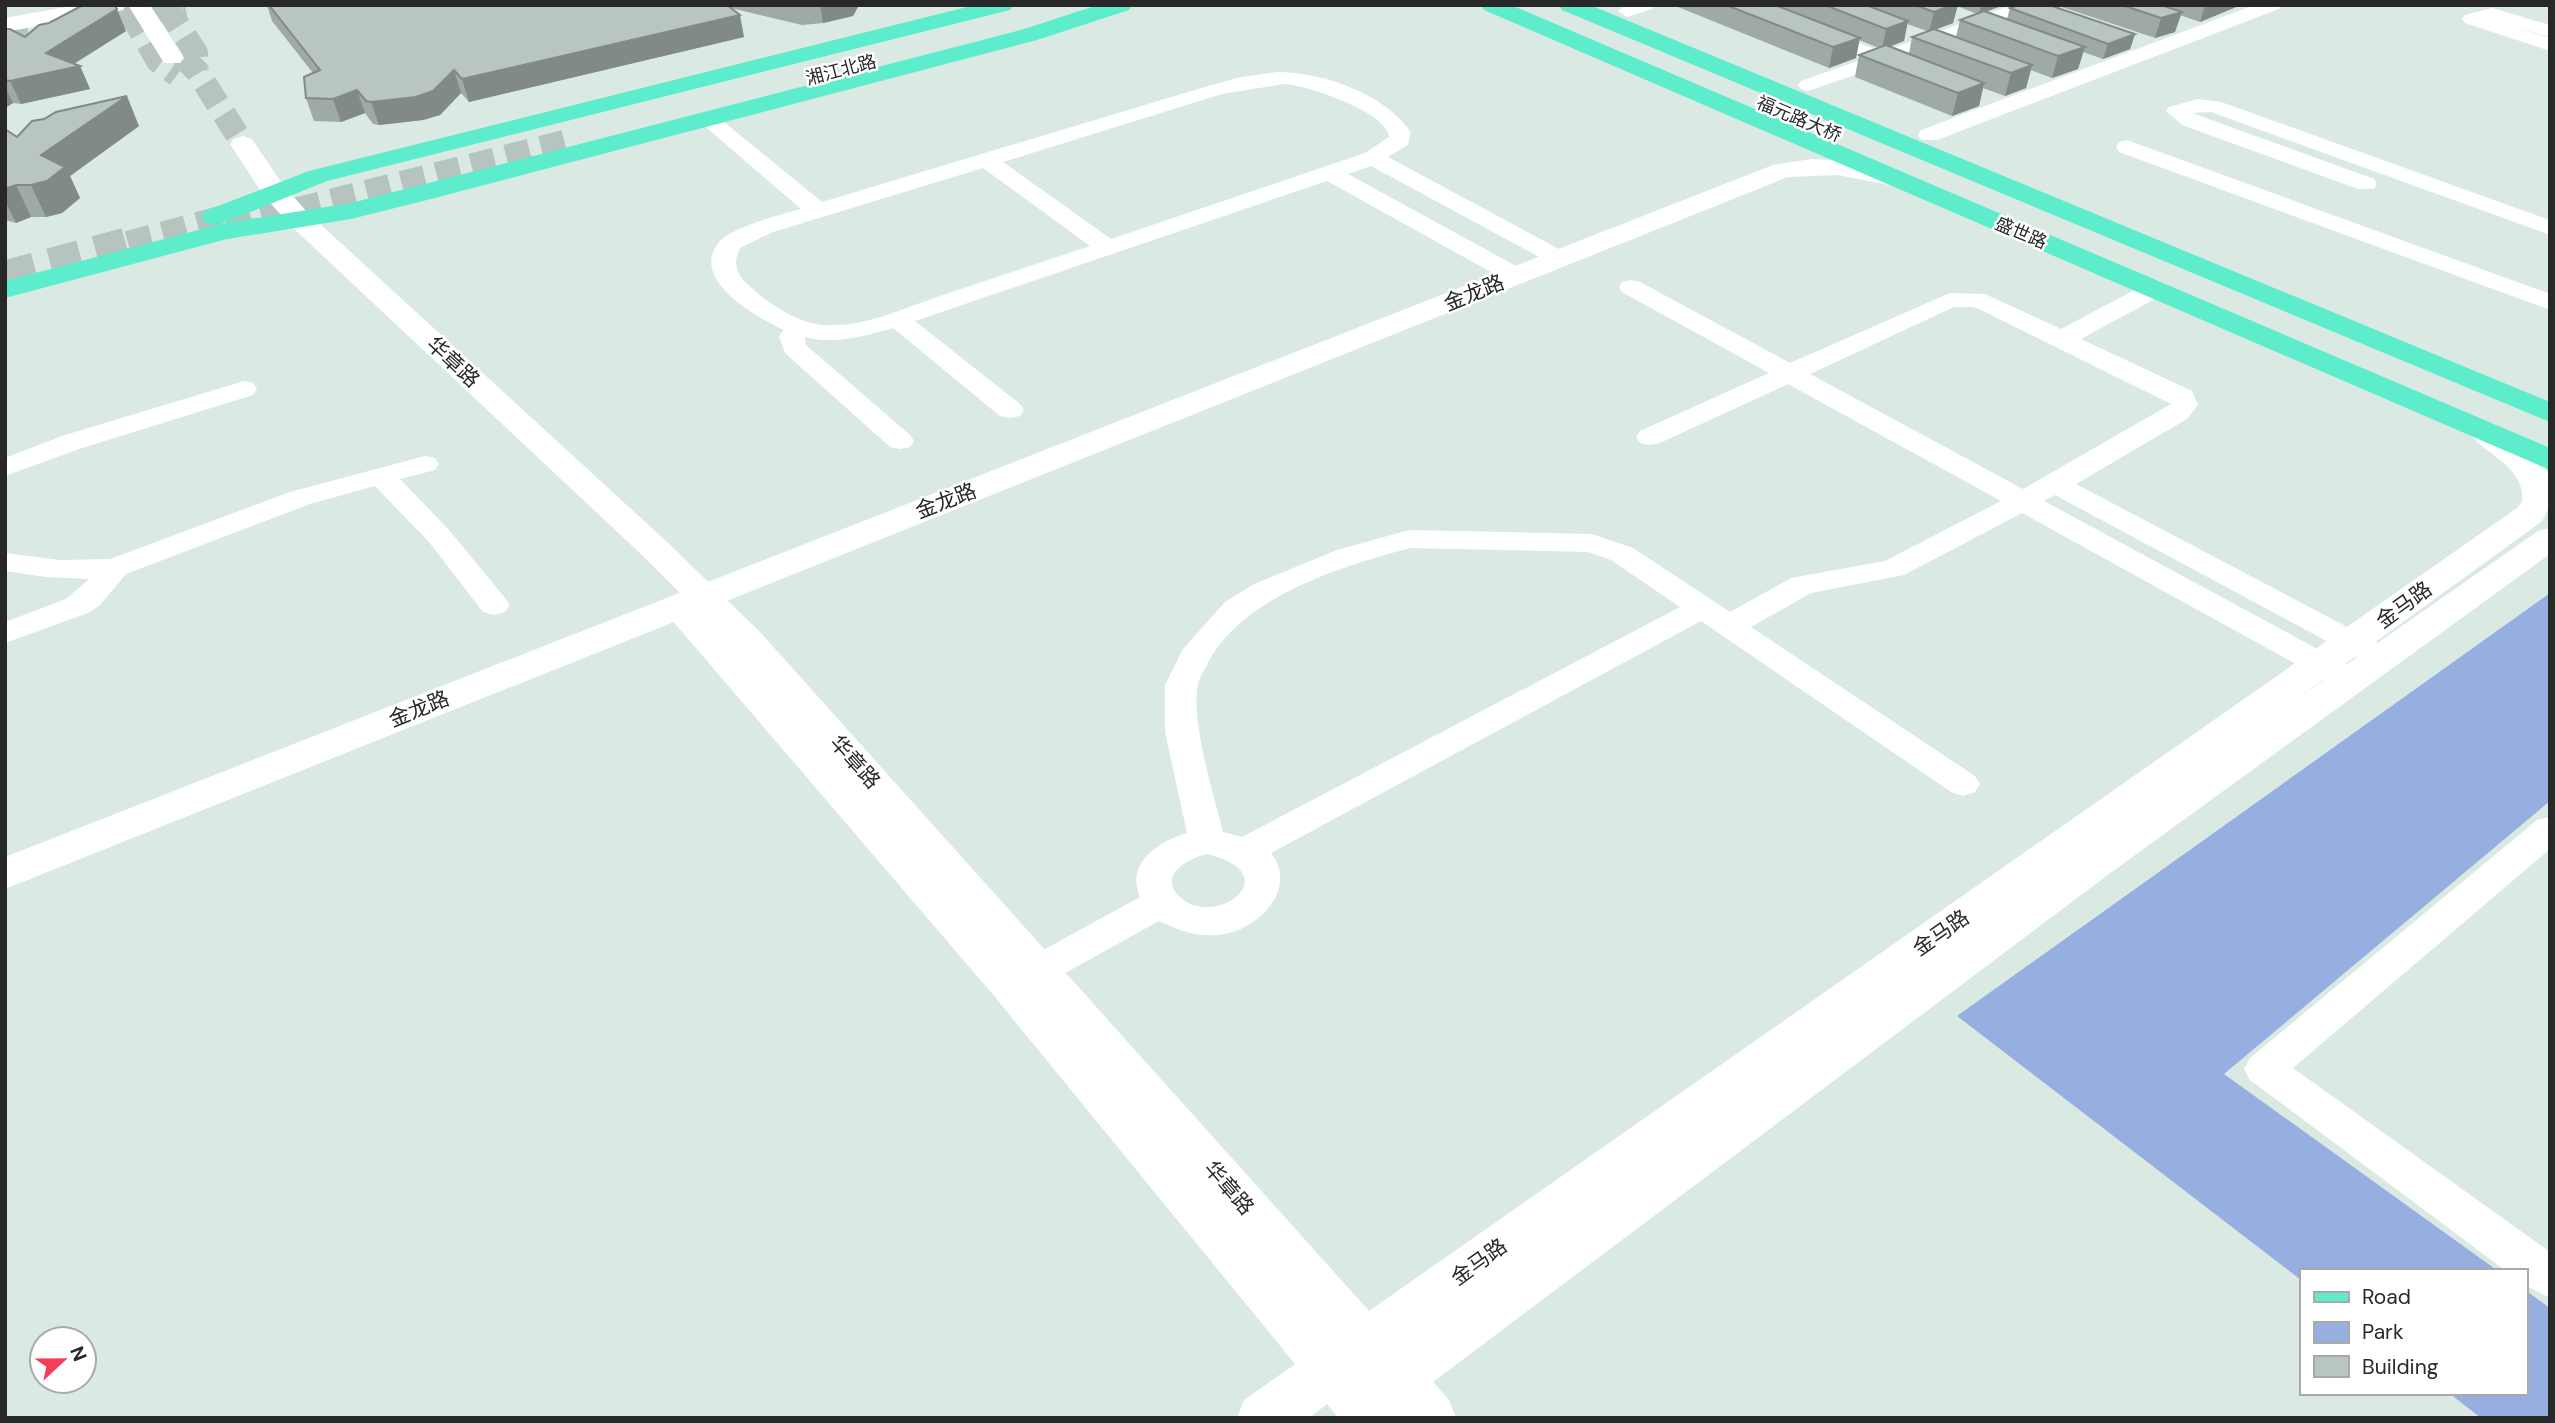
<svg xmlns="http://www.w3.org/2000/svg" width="2555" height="1423" font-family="'DM Sans','Noto Sans SC',sans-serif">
<rect width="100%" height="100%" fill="#daeae3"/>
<g fill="#97afe0">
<path d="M2550,593V801L2224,1074L2498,1271H2301V1280L1957,1016Z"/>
<path d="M2525,1290L2550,1308V1418H2481L2449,1393H2525Z"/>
</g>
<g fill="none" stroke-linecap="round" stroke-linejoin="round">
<g stroke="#b6c3be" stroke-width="24" stroke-dasharray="24 12" stroke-linecap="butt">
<path d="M166,6L196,53L197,71"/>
<path d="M130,12L158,61L177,75"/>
<path d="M5,38L185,5"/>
</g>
<path stroke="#b6c3be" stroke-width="24" stroke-dasharray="24 12" stroke-linecap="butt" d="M182,56L197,71L243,144"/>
<g stroke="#b6c3be" stroke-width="24" stroke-dasharray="24 12" stroke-linecap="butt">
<path d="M227,227L576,139"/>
<path d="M128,243L249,210"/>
</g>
<path stroke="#b6c3be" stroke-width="31" stroke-dasharray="31 16" stroke-linecap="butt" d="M5,276L134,241"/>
<g fill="#fff" fill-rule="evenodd">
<path d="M1626,5H1654L1652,9L1627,17L1618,11Z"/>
<path d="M1735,5H1762L1882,52L2012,5H2040L2038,9L1900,59L1912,64L1915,68L1912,72L1905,74L1881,66L1808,91L1801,89L1798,85L1801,81L1863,59L1737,9Z"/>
<path d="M2254,5H2281L2279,9L1937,140H1921L1918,135L1921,130Z"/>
<path d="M2492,8L2550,25V37L2511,26L2550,38V51L2465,23L2462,19L2465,15Z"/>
<path d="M1277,72C1322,72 1384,93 1411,132L1408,145L1388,157L1559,249L1563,254L1559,259L1551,261L1543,259L1371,166L1348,174L1516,266L1519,271L1516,276L1507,278L1498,276L1327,181L915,321L1020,404L1024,410L1020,416L1010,418L1000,416L893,328C864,336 835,345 805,337L806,345L910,435L914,441L910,447L900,449L890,447L785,353L779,336L784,330C756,317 687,279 720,241C733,227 782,214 801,209L700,122L696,118L700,114H714L822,202L1208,86L1241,77ZM1284,84C1306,85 1388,112 1389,137L1365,153L1111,239L1003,162L1222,94ZM983,168L1090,246C1039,263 988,280 937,297C902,309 862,328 824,325C800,324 770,305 753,289C739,277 731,267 740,248L773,232Z"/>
<path d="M2198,99L2221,102L2550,220V235L2211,112L2192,113L2374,179L2377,184L2374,189H2358L2182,125L2166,111L2169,107Z"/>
<path d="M2127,140L2550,294V310L2119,152L2116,147L2119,142Z"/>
<path d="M1631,280L1640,282L1790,363L1950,293L1985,294L2061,329L2144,285L2153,283L2162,285L2165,290L2162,295L2081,339L2192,391L2198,405L2187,419L2076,484L2393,651L2398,658L2393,665L2382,668L2371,665L2055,495L2044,501L2358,671L2362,678L2358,685L2346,688L2334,685L2022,513L1904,575L1811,593L1751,627L1975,776L1980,784L1975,792L1963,796L1951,792L1701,621L1271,853C1300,890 1255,933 1217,935C1195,937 1179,930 1159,921L1031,992L1017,997L1003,992L998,982L1003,972L1140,897C1125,863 1159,841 1187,833L1165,732V685L1183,649L1225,602L1254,584L1337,550L1409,530L1592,534L1633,548L1730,612L1791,578L1885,561L2001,501L1788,384L1660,443L1650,445L1640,443L1636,437L1640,431L1769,373L1622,292L1619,287L1622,282ZM1954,307H1973L1979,309L2171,404L2023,489L1810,374ZM1410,548L1588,552L1611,560L1680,607L1242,837L1223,832C1214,796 1190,718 1198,685C1199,678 1204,671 1207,665C1241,596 1341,567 1410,548ZM1207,854C1290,874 1215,930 1180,897C1157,876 1188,858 1207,854Z"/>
<path d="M244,381L253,383L257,389L253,395L82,448L5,476V458L62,436Z"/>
<path d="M425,456L435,458L439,464L435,470L400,479L449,530L505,598L510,605L505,612L494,615L483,612L429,542L375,486L310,504L126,574L100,605L88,613L5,643V622L66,599L89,579L46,577L5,571V553L60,560L110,559L290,492Z"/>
<path d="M2550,817V849L2293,1068L2550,1252V1298L2525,1285V1271H2506L2250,1080L2244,1069L2250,1058L2537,820Z"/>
</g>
<path fill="#fff" fill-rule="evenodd" d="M1811,159L1852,161L1903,173L1907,178L1903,183L1894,186L1838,175L1788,177L5,889V857L1773,165Z"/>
<g fill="#fff" fill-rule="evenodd">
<path d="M77,5H126L123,10L115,12L5,32V18Z"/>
<path d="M128,5H150L184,58L180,63H164Z"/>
<path d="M243,136L252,139L283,185L308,213L666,541L759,631L1369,1311L2517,508L2522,502C2526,466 2485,456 2468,431L2473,424C2480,422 2486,421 2494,424C2508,430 2545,462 2549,476C2554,491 2550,511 2541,522L2290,704L2538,531L2550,528V554L2109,874L1433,1382L1449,1400L1456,1418H1338L1327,1404L1309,1418H1237L1244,1400L1295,1364L995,997L671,619L676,611L689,608L696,609L642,555L290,225L264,196L230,144L234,139Z"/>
</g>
<g fill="#5deccc" fill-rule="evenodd">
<path d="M975,5H1013L1010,10L327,181L223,223L214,225L205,223L201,217L205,211L309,171Z"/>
<path d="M1098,5H1132L1129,10L1037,40L435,198L351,219L227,239L5,298V281L225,223L351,203L417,186L1021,30Z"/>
<path d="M1481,5H1511L2550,448V470L1484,10Z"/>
<path d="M1559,5H1590L2550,402V422L1562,10Z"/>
</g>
</g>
<g fill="#9fa9a5" fill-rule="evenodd">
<path d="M267,5H859L853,16L823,23L802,25L731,8L744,37L469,102L461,93L440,115L423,120L379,125L373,124L365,113L341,122L314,121L306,98L313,73L272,21Z"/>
<path d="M1673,5H2004L1986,12L2007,19L2010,8L2135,34L2130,49L2103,59L2083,52L2078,69L2052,78L2031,70L2026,88L2005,96L1983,88L1979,106L1952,116L1855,77L1859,55L1879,48L1859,40L1856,58L1829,68ZM1957,6L1977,14L1960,20L1956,37L1936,29L1953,23ZM1907,24L1927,31L1912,37L1909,54L1889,47L1904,41Z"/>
<path d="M2056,5H2241L2200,22L2180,15L2175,32L2155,38Z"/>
<path d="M49,23L126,31L74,64L80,66L90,89L21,104L13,103L5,108V29L25,37Z"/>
<path d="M139,126L70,176L80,198L62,213L46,217H31L16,223L5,220V129L17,137Z"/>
</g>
<g fill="#828a86">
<path d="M820,5H859L853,16L823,23Z"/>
<path d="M1952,5H1958L1953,23L1929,32L1934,12Z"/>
<path d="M1981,5H2004L1979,14Z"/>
<path d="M2205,5H2241L2200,22Z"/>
<path d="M117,9L126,31L65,69L80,66L90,89L21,104L10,81L46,53Z"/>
<path d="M2182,12L2175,32L2155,38L2161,18Z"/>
<path d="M740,15L744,37L469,102L462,79Z"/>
<path d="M1908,21L1904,41L1882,49L1886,29Z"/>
<path d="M2135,34L2130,49L2103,59L2108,44Z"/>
<path d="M1860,38L1856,58L1829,68L1833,47Z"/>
<path d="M2085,47L2078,69L2052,78L2058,56Z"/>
<path d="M2032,65L2026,88L2005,96L2011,73Z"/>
<path d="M454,70L461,93L440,115L423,120L379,125L371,102Z"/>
<path d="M1984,83L1979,106L1952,116L1958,93Z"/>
<path d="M5,87L13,103L5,108Z"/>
<path d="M357,90L365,113L341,122L333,99Z"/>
<path d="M127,96L139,126L70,176L80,198L62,213L46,217L31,185L41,155Z"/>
<path d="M16,185L31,217L16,223L5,201V189Z"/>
</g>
<g fill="#b9c5c0" stroke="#828a86" stroke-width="2">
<path d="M83,5H114L117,9L46,53L80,66L10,81L5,80V29H10L25,37L39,25L49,23Z"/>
<path d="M269,5H727L740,15L462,79L454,70L433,91L416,97L371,102L366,101L357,90L333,99L306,98L304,77L320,70Z"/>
<path d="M1726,5H1775L1860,38L1833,47Z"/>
<path d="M1825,5H1866L1908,21L1886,29Z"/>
<path d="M1915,5H1952L1934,12Z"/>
<path d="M2019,5H2049L2135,34L2108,44L2010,8Z"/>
<path d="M2122,5H2161L2182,12L2161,18Z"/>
<path d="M1984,11L2085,47L2058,56L1960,20Z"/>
<path d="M1934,29L2032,65L2011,73L1912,37Z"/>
<path d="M1886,45L1984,83L1958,93L1859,55Z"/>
<path d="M127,96L41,155L65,167L47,181L31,185H16L5,189V129L17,137L32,121L44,119L56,112Z"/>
</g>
<g text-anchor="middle" stroke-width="5" stroke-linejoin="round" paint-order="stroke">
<g font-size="18" fill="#282828" stroke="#fff">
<text transform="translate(841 70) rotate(-15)" y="6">湘江北路</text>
<text transform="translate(1799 119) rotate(23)" y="6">福元路大桥</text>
<text transform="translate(2021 233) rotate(23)" y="6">盛世路</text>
</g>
<g font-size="21" fill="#282828" stroke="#fff">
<text transform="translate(1474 293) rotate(-22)" y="7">金龙路</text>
<text transform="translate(453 362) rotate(43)" y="7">华章路</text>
<text transform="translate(946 501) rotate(-21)" y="7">金龙路</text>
<text transform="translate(2404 605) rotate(-36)" y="7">金马路</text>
<text transform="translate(419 709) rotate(-22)" y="7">金龙路</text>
<text transform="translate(855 762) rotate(48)" y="7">华章路</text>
<text transform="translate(1941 933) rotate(-35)" y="7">金马路</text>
<text transform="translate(1229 1188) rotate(49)" y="7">华章路</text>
<text transform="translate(1479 1262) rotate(-36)" y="7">金马路</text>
</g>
</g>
<rect width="2555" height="1423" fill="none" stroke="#282828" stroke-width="14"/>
<rect x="2300" y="1269" width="228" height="126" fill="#ffffff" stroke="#a9a9a9" stroke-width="2"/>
<rect x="2314" y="1292" width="35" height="10" fill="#5deccc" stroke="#a9a9a9" stroke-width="2"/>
<text x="2362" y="1304" font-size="21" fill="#282828">Road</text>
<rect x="2314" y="1322" width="35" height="21" fill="#97afe0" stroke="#a9a9a9" stroke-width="2"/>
<text x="2362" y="1339" font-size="21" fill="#282828">Park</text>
<rect x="2314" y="1356" width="35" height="21" fill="#b9c5c0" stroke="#a9a9a9" stroke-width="2"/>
<text x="2362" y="1374" font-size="21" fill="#282828">Building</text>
<g transform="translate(63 1360) rotate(68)"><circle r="33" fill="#ffffff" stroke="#a9a9a9" stroke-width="2"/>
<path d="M0-5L12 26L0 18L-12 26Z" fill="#f43d5d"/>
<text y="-10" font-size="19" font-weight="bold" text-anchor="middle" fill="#282828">N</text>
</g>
</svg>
